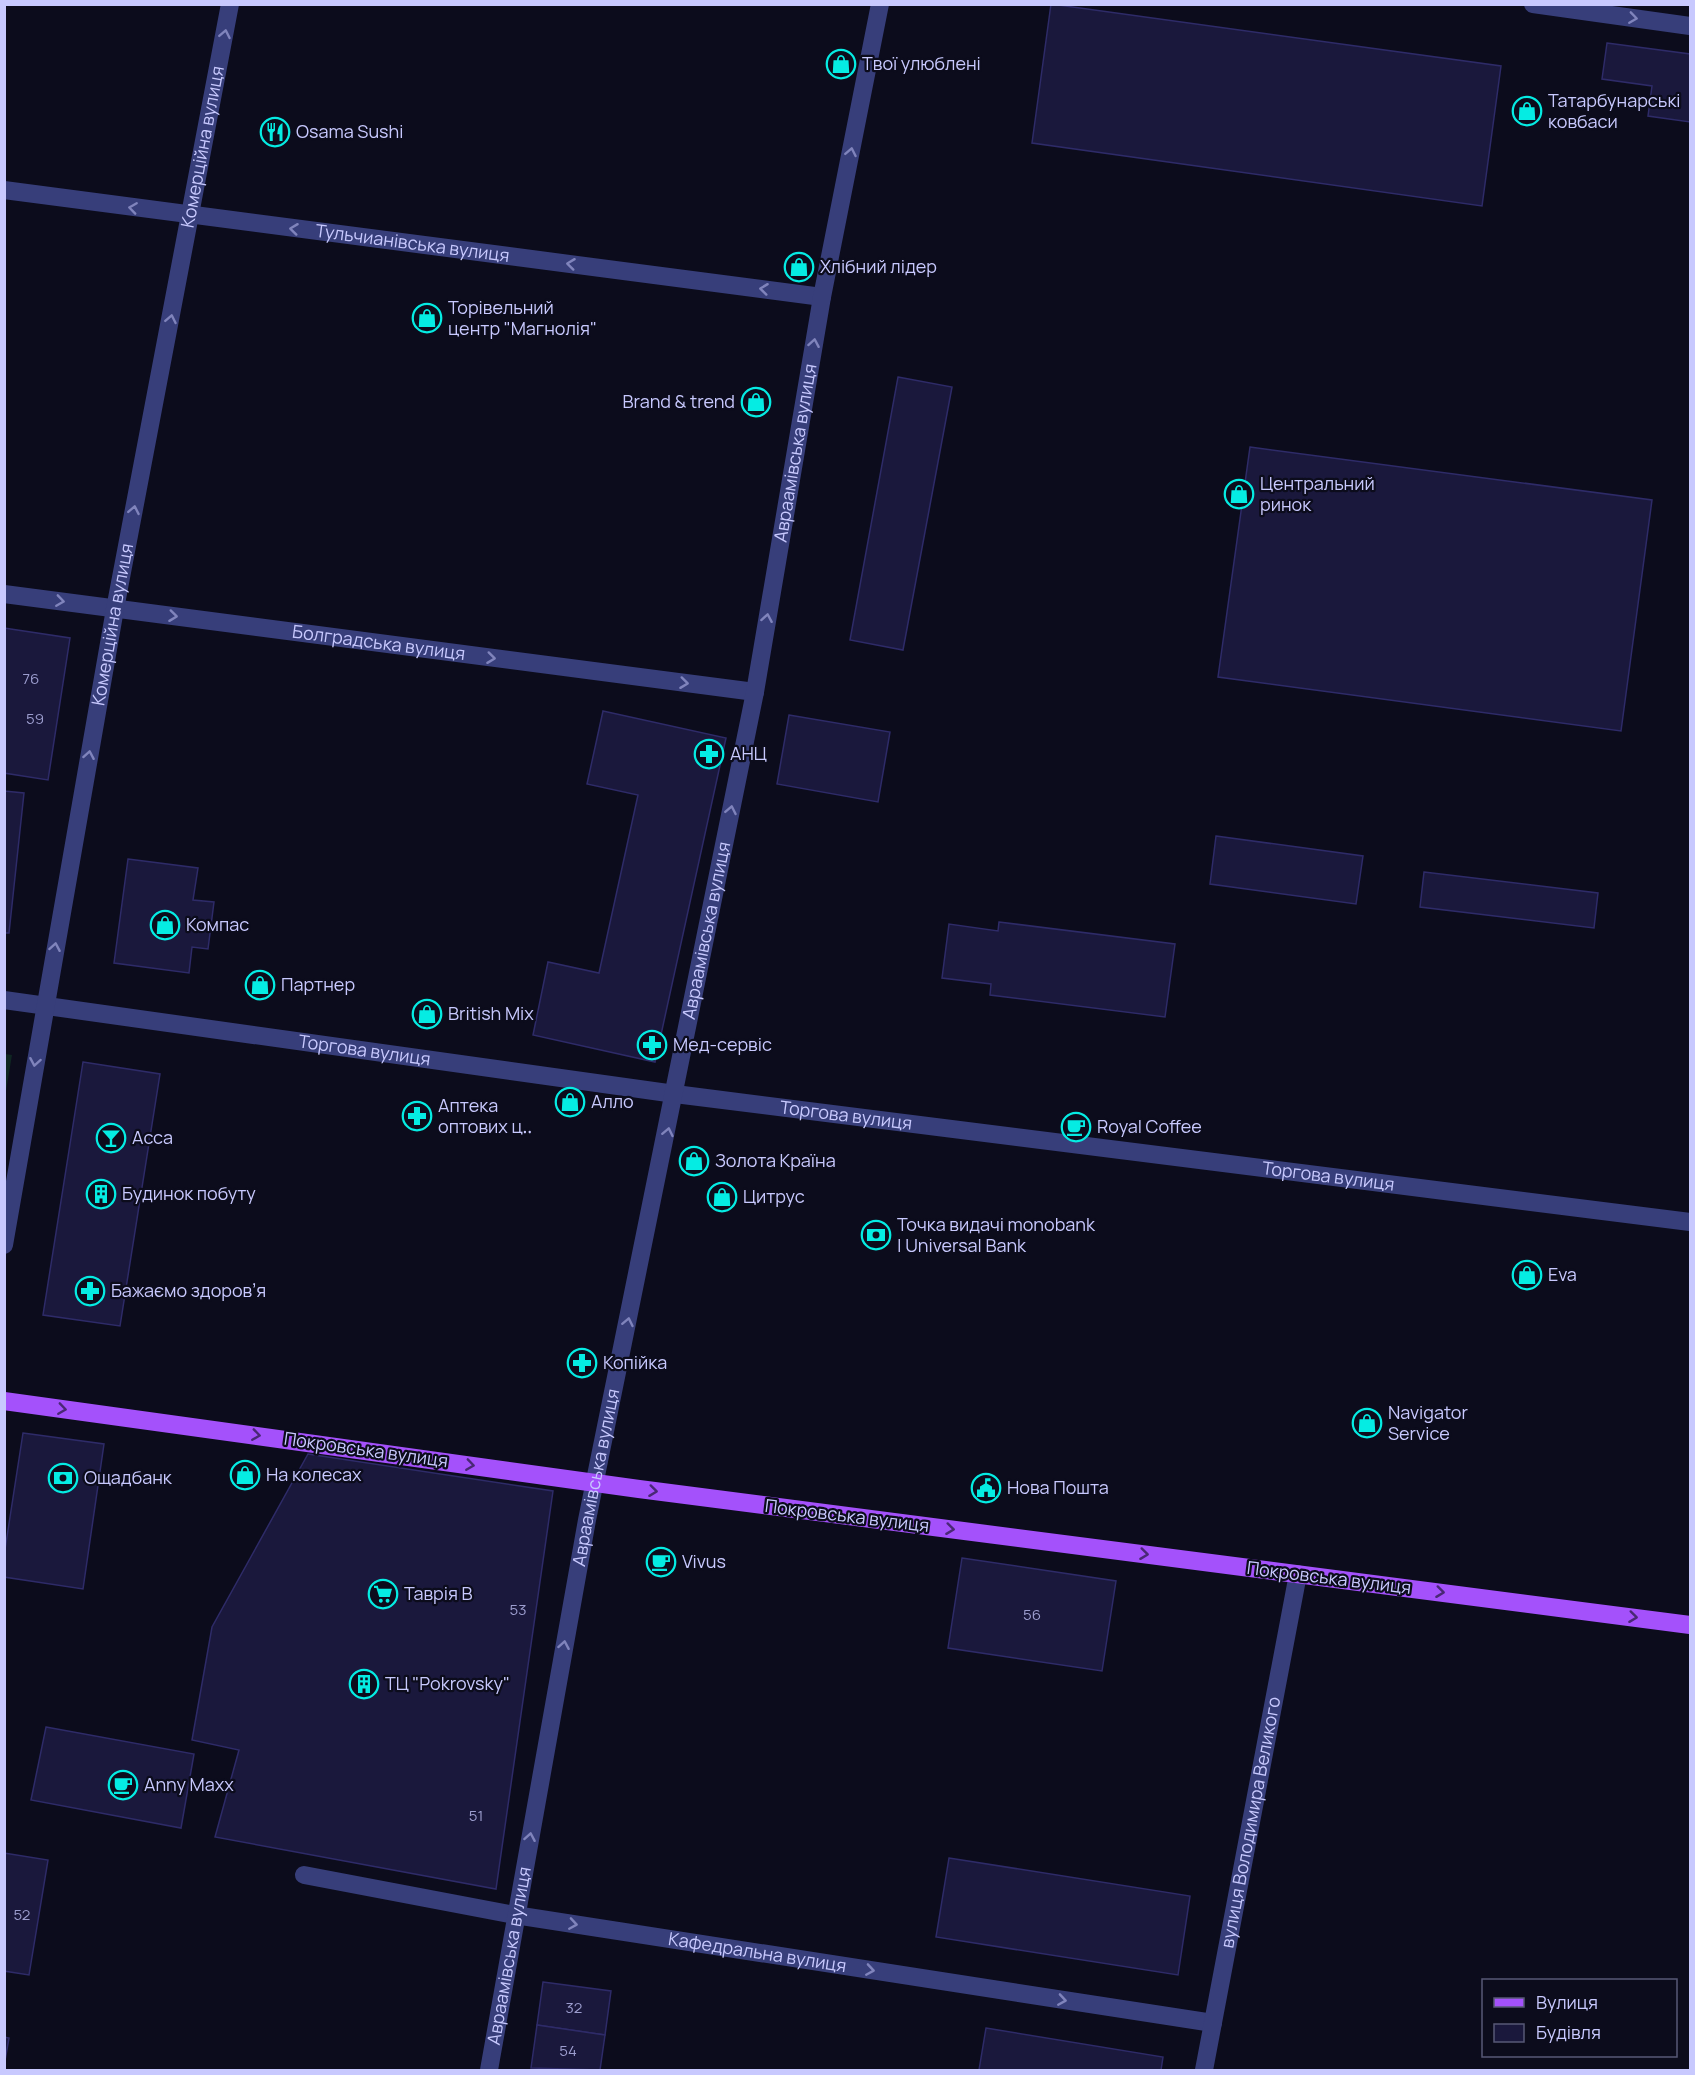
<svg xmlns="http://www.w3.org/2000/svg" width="1695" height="2075" font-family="Manrope,sans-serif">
<rect width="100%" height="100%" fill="#0c0c1c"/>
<path fill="#0f2622" d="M5,1054L12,1055L5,1097L4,1054Z"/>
<g fill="#1a183c" stroke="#2e2b68" stroke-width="1.5">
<path d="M1051,4L1501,66L1482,206L1032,143Z"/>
<path d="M1607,43L1690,54V122L1648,116L1652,86L1602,79Z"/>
<path d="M898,377L952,387L903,650L850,640Z"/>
<path d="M1250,447L1652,500L1621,731L1218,677Z"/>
<path d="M4,628L70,638L48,780L4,773Z"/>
<path d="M603,711L726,738L655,1062L533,1035L548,962L599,973L638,795L587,784Z"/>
<path d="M789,715L890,732L878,802L777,784Z"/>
<path d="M4,791L24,793L9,933H4Z"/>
<path d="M1216,836L1363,856L1356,904L1210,884Z"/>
<path d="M128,859L198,868L193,900L214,902L208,949L192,947L189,973L114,963Z"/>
<path d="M1424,872L1598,893L1594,928L1420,907Z"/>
<path d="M999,922L1175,944L1165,1017L990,995L991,984L942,978L949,924L998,931Z"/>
<path d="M83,1062L160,1074L120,1326L43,1315Z"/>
<path d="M23,1433L104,1444L83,1589L4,1577V1556Z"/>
<path d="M308,1454L553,1491L496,1889L215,1837L239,1750L192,1740L212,1627Z"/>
<path d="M962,1558L1116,1581L1102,1671L948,1648Z"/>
<path d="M46,1727L194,1754L181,1828L31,1800Z"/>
<path d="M4,1853L48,1860L29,1975L4,1971Z"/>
<path d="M949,1858L1190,1896L1178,1975L936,1937Z"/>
<path d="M543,1982L611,1991L605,2035L537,2025Z"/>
<path d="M537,2025L605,2035L600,2070L531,2068Z"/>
<path d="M986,2028L1163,2057L1161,2070H979Z"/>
<path d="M4,2037L9,2038L4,2066Z"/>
</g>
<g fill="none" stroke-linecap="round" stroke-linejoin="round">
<g stroke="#373e7a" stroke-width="18">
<path d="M1533,4L1690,26"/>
<path id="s1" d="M4,190L822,297"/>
<path id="s2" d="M4,594L755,692"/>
<path id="s3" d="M4,1000L675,1094L1690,1222"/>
<path id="s4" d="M4,1245L115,609L230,4"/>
<path id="s5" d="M304,1875L515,1915L1213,2023"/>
<path id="s6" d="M489,2070L587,1520L755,692L822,297L880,4"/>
<path id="s7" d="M1204,2070L1298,1574"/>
</g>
<path stroke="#a451fb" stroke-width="18" d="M4,1401L639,1489L1690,1625"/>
</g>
<defs><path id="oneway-chevron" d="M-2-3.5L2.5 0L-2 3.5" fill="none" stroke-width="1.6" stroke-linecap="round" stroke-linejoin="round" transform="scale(1.5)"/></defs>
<g stroke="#8084bc">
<use href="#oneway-chevron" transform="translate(1633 18) rotate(8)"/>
<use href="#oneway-chevron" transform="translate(225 34) rotate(-79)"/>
<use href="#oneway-chevron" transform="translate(851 152) rotate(-79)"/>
<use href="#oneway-chevron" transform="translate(133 208) rotate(-172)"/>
<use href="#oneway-chevron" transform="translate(294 229) rotate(-173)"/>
<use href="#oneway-chevron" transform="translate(571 264) rotate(-173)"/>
<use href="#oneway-chevron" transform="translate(764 289) rotate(-173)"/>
<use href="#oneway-chevron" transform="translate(171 319) rotate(-79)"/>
<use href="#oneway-chevron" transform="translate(814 343) rotate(-80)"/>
<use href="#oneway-chevron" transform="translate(134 510) rotate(-79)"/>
<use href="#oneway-chevron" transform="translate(60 601) rotate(8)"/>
<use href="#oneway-chevron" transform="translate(173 616) rotate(7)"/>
<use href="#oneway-chevron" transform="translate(767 618) rotate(-80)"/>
<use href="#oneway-chevron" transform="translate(491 658) rotate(7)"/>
<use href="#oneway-chevron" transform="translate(684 683) rotate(7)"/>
<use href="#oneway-chevron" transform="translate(89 755) rotate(-80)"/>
<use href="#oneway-chevron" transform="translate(731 810) rotate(-79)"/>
<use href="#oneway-chevron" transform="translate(55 947) rotate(-80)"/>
<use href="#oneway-chevron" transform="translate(35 1062) rotate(100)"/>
<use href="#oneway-chevron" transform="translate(668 1132) rotate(-78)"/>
<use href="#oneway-chevron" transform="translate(628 1322) rotate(-78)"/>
<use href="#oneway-chevron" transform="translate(564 1645) rotate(-80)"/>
<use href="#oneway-chevron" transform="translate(530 1837) rotate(-80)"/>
<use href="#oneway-chevron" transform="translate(573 1924) rotate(9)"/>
<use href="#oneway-chevron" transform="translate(870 1970) rotate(9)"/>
<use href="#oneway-chevron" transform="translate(1062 2000) rotate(9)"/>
</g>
<g stroke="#492875">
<use href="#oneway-chevron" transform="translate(62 1409) rotate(8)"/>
<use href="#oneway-chevron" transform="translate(256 1435) rotate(8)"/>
<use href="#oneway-chevron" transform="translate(470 1465) rotate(8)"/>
<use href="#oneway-chevron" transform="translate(653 1491) rotate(7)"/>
<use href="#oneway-chevron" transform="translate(950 1529) rotate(7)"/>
<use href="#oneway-chevron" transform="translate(1144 1554) rotate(7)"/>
<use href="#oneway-chevron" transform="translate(1440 1592) rotate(7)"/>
<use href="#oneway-chevron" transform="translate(1633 1617) rotate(7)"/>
</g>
<defs>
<g id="shop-ring" transform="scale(1.5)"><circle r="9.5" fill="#0c0c1c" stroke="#05ece3" stroke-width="1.5"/><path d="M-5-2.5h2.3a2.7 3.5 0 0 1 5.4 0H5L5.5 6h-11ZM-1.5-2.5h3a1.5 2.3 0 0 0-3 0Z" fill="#05ece3"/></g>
<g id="restaurant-ring" transform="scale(1.5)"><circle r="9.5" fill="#0c0c1c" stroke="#05ece3" stroke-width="1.5"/><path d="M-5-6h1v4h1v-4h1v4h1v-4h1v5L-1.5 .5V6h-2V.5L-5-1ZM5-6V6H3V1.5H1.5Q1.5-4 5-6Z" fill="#05ece3"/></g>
<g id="pharmacy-ring" transform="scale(1.5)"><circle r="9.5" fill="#0c0c1c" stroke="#05ece3" stroke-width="1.5"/><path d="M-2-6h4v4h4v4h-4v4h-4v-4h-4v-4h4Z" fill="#05ece3"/></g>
<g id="cafe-ring" transform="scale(1.5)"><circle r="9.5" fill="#0c0c1c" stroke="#05ece3" stroke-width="1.5"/><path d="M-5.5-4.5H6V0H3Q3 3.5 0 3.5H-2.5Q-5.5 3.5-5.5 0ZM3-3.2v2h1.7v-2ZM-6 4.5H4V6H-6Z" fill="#05ece3"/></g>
<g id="bar-ring" transform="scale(1.5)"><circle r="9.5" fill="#0c0c1c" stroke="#05ece3" stroke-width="1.5"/><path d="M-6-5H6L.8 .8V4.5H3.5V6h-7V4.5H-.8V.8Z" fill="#05ece3"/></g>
<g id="building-ring" transform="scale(1.5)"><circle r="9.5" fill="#0c0c1c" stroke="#05ece3" stroke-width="1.5"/><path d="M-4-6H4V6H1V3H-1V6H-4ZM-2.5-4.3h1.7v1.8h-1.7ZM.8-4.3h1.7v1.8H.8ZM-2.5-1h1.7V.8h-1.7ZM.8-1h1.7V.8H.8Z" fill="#05ece3"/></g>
<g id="bank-ring" transform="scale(1.5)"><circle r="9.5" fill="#0c0c1c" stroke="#05ece3" stroke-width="1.5"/><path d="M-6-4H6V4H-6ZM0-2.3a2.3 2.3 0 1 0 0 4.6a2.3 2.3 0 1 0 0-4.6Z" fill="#05ece3"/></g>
<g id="civic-ring" transform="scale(1.5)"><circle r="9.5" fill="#0c0c1c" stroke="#05ece3" stroke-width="1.5"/><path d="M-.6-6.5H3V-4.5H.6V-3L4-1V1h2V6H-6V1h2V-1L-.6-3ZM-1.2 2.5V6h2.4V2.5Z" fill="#05ece3"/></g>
<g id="supermarket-ring" transform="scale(1.5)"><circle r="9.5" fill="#0c0c1c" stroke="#05ece3" stroke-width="1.5"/><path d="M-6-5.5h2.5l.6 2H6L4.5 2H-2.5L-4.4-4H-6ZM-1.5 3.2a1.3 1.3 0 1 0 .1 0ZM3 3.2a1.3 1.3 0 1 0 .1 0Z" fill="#05ece3"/></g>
</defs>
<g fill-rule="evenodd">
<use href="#shop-ring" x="841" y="64"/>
<use href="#shop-ring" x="1527" y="111"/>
<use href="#restaurant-ring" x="275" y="132"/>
<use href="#shop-ring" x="799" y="267"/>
<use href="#shop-ring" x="427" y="318"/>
<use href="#shop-ring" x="756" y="402"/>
<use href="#shop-ring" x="1239" y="494"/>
<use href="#pharmacy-ring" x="709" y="754"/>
<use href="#shop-ring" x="165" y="925"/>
<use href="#shop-ring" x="260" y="985"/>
<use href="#shop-ring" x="427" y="1014"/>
<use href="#pharmacy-ring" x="652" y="1045"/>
<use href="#shop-ring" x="570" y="1102"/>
<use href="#pharmacy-ring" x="417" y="1116"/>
<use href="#cafe-ring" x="1076" y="1127"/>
<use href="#bar-ring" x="111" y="1138"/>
<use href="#shop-ring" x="694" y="1161"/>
<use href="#building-ring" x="101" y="1194"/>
<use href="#shop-ring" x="722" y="1197"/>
<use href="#bank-ring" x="876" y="1235"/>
<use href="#shop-ring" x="1527" y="1275"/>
<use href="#pharmacy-ring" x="90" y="1291"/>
<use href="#pharmacy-ring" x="582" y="1363"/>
<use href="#shop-ring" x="1367" y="1423"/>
<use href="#shop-ring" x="245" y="1475"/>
<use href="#bank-ring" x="63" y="1478"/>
<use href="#civic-ring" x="986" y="1488"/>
<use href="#cafe-ring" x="661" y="1562"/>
<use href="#supermarket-ring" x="383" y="1594"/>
<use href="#building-ring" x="364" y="1684"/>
<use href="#cafe-ring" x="123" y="1785"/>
</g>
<g text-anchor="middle" stroke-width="4.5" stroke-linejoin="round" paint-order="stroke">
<g font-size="15" fill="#9c9dce">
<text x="31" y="684">76</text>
<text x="35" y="724">59</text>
<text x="518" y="1615">53</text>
<text x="1032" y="1620">56</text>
<text x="476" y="1821">51</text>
<text x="22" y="1920">52</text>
<text x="574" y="2013">32</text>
<text x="568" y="2056">54</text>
</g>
<g font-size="18" fill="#c8c9fe" stroke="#0c0c1c" text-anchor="start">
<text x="862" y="70">Твої улюблені</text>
<text x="1548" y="107">Татарбунарські<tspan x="1548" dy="21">ковбаси</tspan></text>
<text x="296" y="138">Osama Sushi</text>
<text x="820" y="273">Хлібний лідер</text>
<text x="448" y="314">Торівeльний<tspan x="448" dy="21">центр "Магнолія"</tspan></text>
<text x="735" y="408" text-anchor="end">Brand &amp; trend</text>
<text x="1260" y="490">Центральний<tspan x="1260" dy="21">ринок</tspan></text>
<text x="730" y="760">АНЦ</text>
<text x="186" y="931">Компас</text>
<text x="281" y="991">Партнер</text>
<text x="448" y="1020">British Mix</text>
<text x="673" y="1051">Мед-сервіс</text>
<text x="591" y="1108">Алло</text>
<text x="438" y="1112">Аптека<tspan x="438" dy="21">оптових ц‥</tspan></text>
<text x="1097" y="1133">Royal Coffee</text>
<text x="132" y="1144">Acca</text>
<text x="715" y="1167">Золота Країна</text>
<text x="122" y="1200">Будинок побуту</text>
<text x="743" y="1203">Цитрус</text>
<text x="897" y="1231">Точка видачі monobank<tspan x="897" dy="21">| Universal Bank</tspan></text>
<text x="1548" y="1281">Eva</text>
<text x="111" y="1297">Бажаємо здоровʼя</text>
<text x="603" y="1369">Копійка</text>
<text x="1388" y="1419">Navigator<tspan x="1388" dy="21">Service</tspan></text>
<text x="266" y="1481">На колесах</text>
<text x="84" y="1484">Ощадбанк</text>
<text x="1007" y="1494">Нова Пошта</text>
<text x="682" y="1568">Vivus</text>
<text x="404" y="1600">Таврія В</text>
<text x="385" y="1690">ТЦ "Pokrovsky"</text>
<text x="144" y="1791">Anny Maxx</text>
</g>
<g font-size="18" fill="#c8c9fe" stroke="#0c0c1c">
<text dy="6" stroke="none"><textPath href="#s4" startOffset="1116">Комерційна вулиця</textPath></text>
<text dy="6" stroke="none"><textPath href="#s1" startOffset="412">Тульчианівська вулиця</textPath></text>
<text dy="6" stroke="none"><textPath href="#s6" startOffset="1646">Авраамівська вулиця</textPath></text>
<text dy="6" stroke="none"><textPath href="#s4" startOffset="630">Комерційна вулиця</textPath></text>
<text dy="6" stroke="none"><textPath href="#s2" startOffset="378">Болградська вулиця</textPath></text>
<text dy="6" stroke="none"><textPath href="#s6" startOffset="1160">Авраамівська вулиця</textPath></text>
<text dy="6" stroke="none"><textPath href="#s3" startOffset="364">Торгова вулиця</textPath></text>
<text dy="6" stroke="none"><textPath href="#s3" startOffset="850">Торгова вулиця</textPath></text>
<text dy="6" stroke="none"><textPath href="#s3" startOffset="1336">Торгова вулиця</textPath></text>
<text transform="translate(366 1450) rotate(8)" y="6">Покровська вулиця</text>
<text dy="6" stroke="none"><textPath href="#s6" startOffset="602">Авраамівська вулиця</textPath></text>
<text transform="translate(847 1516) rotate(7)" y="6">Покровська вулиця</text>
<text transform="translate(1329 1578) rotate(7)" y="6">Покровська вулиця</text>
<text dy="6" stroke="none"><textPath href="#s7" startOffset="252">вулиця Володимира Великого</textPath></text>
<text dy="6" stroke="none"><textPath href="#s5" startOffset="460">Кафедральна вулиця</textPath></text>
<text dy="6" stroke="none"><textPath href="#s6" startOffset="116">Авраамівська вулиця</textPath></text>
</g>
</g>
<rect width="1695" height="2075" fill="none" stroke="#c8c9fe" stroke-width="12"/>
<rect x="1482" y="1979" width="195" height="78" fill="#0c0c1c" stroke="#575876" stroke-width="1.5"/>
<rect x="1494" y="1998" width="30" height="9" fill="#a451fb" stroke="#575876" stroke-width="1.5"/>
<text x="1536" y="2009" font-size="18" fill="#c8c9fe">Вулиця</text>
<rect x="1494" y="2024" width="30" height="18" fill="#1a183c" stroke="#575876" stroke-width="1.5"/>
<text x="1536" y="2039" font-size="18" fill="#c8c9fe">Будівля</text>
</svg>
